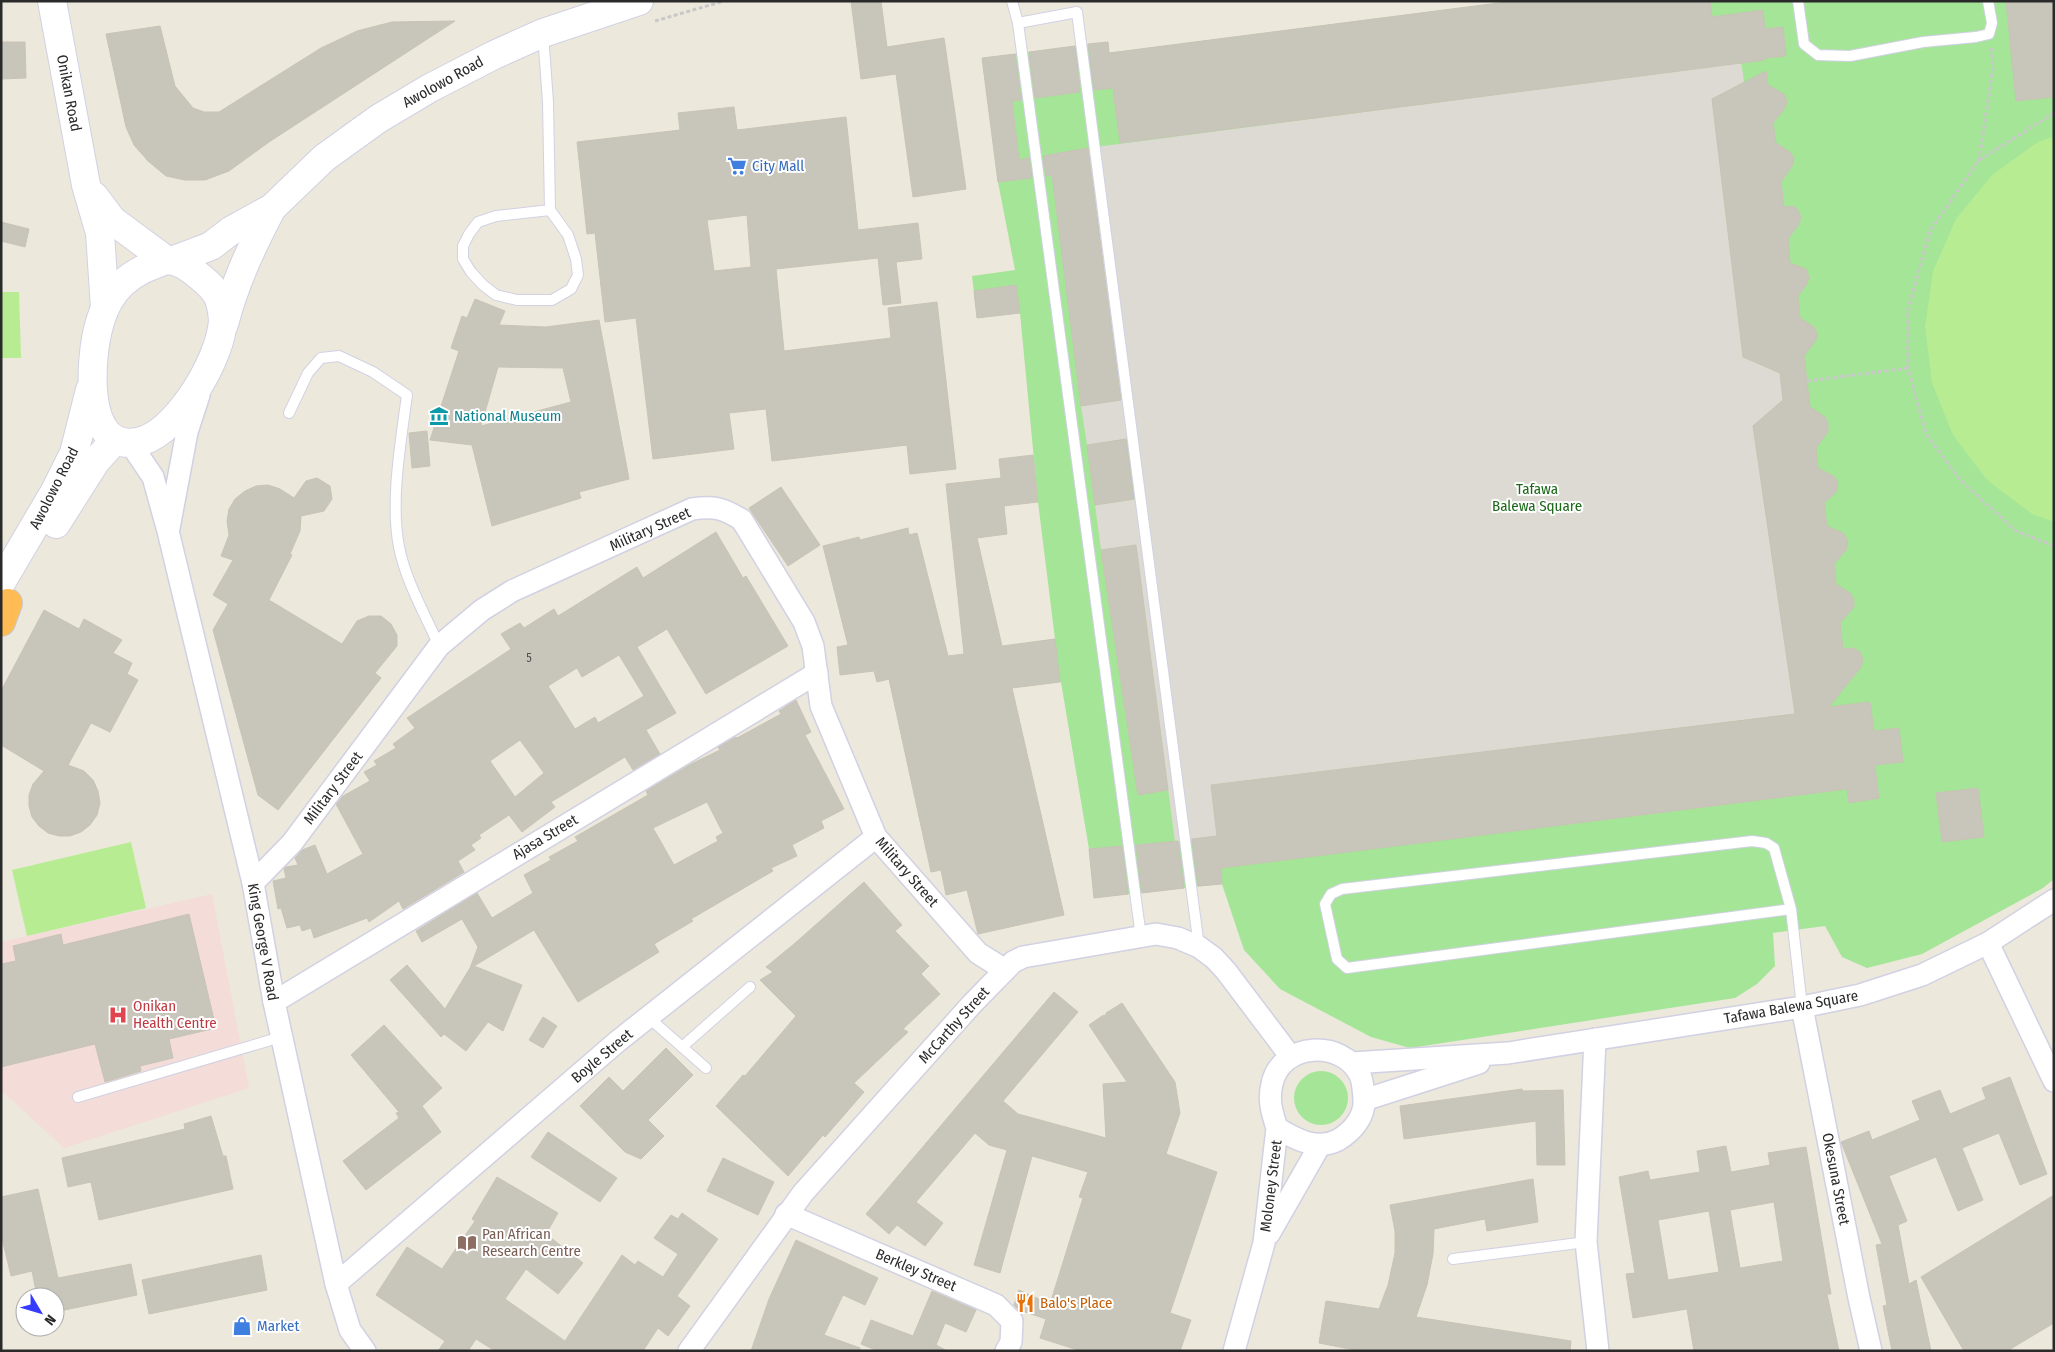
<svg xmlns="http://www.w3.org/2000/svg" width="2055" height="1352" font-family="'Fira Sans Condensed',sans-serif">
<rect width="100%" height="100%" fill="#ede8dc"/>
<path fill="#f4dcd9" d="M212,894L249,1088L64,1148L1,1090V942Z"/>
<g fill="#a4e597">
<path d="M1514,1H2054V879L2043,888L1922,954L1867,968L1842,957L1825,926L1773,933L1775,966L1757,984L1735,998L1410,1048L1371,1037L1280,989L1244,950L1222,884L1094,898L1089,849L1061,682L1018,687L1013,645L1055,639L1038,502L1020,313L977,318L972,276L1015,270L998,182L982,58L1108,42L1109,53Z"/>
<circle cx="1321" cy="1098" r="27"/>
</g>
<g fill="#b7ec92">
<path d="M2054,136V522L2032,514L1987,480L1953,435L1932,383L1925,327L1933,271L1956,219L1992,175L2038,142Z"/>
<path d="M1,292H19L21,358H1Z"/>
<path d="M131,842L146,908L27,936L12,870Z"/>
</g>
<path fill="#dddad3" d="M1741,60L1744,82L1712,99L1743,357L1780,373L1783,400L1753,426L1791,687L1824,693L1809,712L1211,785L1217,836L1175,842L1136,545L1101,550L1095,505L1138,499L1130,439L1087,445L1081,406L1121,400L1088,148L1718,66Z"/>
<g fill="#c8c5bb" stroke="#c8c4b5" fill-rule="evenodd">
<path d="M851,1H881L887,47L944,38L966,189L913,197L896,74L861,79Z"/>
<path d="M1514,1H1710L1712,17L1763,10L1765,29L1783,27L1786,56L1765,58V60L1120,143L1113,88L1094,90L1088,44L1108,42L1109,53Z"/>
<path d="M2006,1H2054V97L2016,101Z"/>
<path d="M455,21L269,142L229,171L205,180H185L166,176L148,161L134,145L126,127L106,34L160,26L175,86L193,108L204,112H219L321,48L357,31L392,22Z"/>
<path d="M1,42H25L26,78L1,79Z"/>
<path d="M1075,46L1080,92L1035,98L1029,52Z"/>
<path d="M1015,54L1021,100L1012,101L1019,160L1029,158L1032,178L998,182L982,58Z"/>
<path d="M1766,71L1768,85L1784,94L1787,101L1785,108L1773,123L1776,143L1790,152L1794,158L1792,166L1781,182L1784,207L1793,206L1798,210L1801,217L1799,224L1788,239L1790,263L1806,269L1809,277L1807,284L1798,296L1800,318L1814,327L1817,333L1816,340L1804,356L1810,407L1825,417L1828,423V432L1816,448L1818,468L1835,477L1838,484L1836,492L1824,503L1827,526L1843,533L1848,541L1846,550L1834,564L1836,584L1851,594L1854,600V607L1840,623L1843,649L1854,648L1860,652L1863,659L1861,667L1829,707L1870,702L1874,731L1899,728L1903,762L1875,765L1879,798L1849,803L1847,789L1221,868L1222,884L1198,886L1192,839L1217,836L1211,785L1795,714L1753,426L1783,400L1780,373L1743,357L1712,99Z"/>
<path d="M734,107L737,130L846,117L858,230L918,223L922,259L896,262L901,303L883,305L878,258L776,269L784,351L891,338L888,308L937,302L956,469L910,474L907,445L772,461L766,409L729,413L734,449L653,459L636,318L605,322L595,233L587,234L577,142L680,130L678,113ZM747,215L751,267L714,271L707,220Z"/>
<path d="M1088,148L1121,400L1081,406L1052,175L1046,176L1043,156Z"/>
<path d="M1,222L29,229L25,247L1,241Z"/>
<path d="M1016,285L1020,313L977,318L974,291Z"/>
<path d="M475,299L505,311L499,325L546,327L599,320L629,479L579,492L581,498L492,526L472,445L430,440L459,351L451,348L462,316L467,318ZM498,367L563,368L571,402L481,426Z"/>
<path d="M427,431L430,466L412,468L409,433Z"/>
<path d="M1126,439L1134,499L1095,505L1087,445Z"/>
<path d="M1033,455L1038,502L1004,506L1007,534L977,538L1002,646L1055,639L1060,682L1012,688L1064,915L978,934L967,890L946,895L941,870L931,872L889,679L877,682L874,671L840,675L837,647L848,645L823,546L859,537L860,540L908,528L909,535L917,533L948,656L964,654L946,484L1001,478L999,459Z"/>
<path d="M317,478L330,486L332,499L324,511L301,516L300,531L290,554L292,555L269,600L342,644L357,621L369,616H381L391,624L397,635V646L375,673L381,678L278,810L258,795L213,630L228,604L213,595L233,560L221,556L229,535L227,521L229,509L235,499L245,491L256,486L268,485L280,489L294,498L306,481Z"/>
<path d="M781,487L820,545L788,566L749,508Z"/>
<path d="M716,532L743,578L746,576L788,646L706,694L667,629L637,647L676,713L646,730L660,754L633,770L625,757L551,802L555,807L522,832L509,815L479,835L481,838L471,845L475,850L458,861L464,872L403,909L399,901L369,922L367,918L314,938L311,928L302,931L300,925L287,928L281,908L278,909L273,881L286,878L284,869L286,867L298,865L295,858L302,850L315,845L327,874L363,854L336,804L343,796L370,781L364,772L377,765L374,761L396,748L393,744L415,728L407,718L511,649L501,634L520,623L524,628L554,609L558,616L637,567L643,578ZM619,655L644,696L598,723L595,717L575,729L548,686L577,668L582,677ZM520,740L544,773L515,797L490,761Z"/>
<path d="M1136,545L1168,790L1138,795L1101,550Z"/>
<path d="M44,610L79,629L84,619L122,640L113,653L132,663L127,674L138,680L110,732L91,723L68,765L84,771L93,780L98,791L100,803L97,815L90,825L81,832L70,836H59L48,833L39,826L32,817L29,806V795L33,784L44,771L1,745V691Z"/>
<path d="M796,700L811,732L805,735L844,809L821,821L824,828L792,845L797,856L771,868L773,871L691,919L693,921L654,944L659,952L578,1002L534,930L474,966L522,985L503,1031L488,1022L466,1051L444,1034L441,1037L390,980L407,965L445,1009L470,968L478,947L462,919L422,942L416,931L477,893L492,918L533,893L524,875L551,860L549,857L578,841L575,837L648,795L646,791L691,764L720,750L718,747L736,737L737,738L781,714L779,711ZM707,802L723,833L716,837L718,841L674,865L653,828Z"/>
<path d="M1978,788L1984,837L1942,842L1936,793Z"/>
<path d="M1178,841L1184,888L1142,893L1136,845Z"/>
<path d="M1122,846L1128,894L1094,898L1089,849Z"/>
<path d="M864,882L902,925L895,931L929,966L921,974L940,994L903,1029L908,1032L854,1083L864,1092L825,1137L823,1135L788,1176L716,1106L743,1075L745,1076L796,1016L760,980L773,972L766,967L794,944Z"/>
<path d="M189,914L216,1028L169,1039L173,1058L140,1066L141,1071L105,1082L95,1044L1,1067V964L16,961L13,946L61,934L63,945Z"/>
<path d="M1054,992L1078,1012L1003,1101L1018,1114L1106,1138L1103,1084L1127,1082L1089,1025L1102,1016L1106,1015V1013L1122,1003L1175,1082L1180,1113L1166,1154L1217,1172L1170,1313L1191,1320L1180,1351H1081L1040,1338L1046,1319L1019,1310L1014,1305L1019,1290L1050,1304L1083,1198L1079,1197L1088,1172L1032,1156L1000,1273L974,1265L1007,1150L989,1145L975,1133L916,1202L943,1223L925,1246L897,1225L889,1234L866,1214Z"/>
<path d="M543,1017L557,1026L543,1048L529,1040Z"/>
<path d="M384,1025L442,1088L422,1106L441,1132L366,1190L343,1161L399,1118L396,1113L399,1112L351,1055Z"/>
<path d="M666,1048L693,1075L648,1120L664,1136L641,1159L625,1152L580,1106L609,1077L623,1091Z"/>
<path d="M2010,1077L2047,1174L2020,1185L1999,1133L1962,1148L1983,1200L1958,1211L1936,1157L1889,1176L1907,1221L1898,1225L1909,1284L1916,1280L1931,1351H1892L1883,1306L1887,1305L1876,1245L1882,1244L1841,1142L1869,1131L1872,1140L1920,1120L1912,1101L1940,1090L1950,1114L1986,1099L1982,1088Z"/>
<path d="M1522,1089L1523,1091L1563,1090L1565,1165H1537L1536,1121L1404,1139L1400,1106Z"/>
<path d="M211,1116L223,1156H226L233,1189L99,1220L91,1182L68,1187L62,1158L185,1129L184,1124Z"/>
<path d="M548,1132L617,1178L600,1202L531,1157Z"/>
<path d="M1726,1146L1731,1172L1770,1165L1768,1153L1806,1147L1831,1294H1827L1839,1351H1694L1687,1309L1633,1318L1626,1274L1635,1273L1619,1177L1648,1171L1650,1180L1700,1172L1697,1151ZM1774,1202L1783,1261L1740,1268L1730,1210ZM1709,1211L1719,1272L1668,1280L1658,1220Z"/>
<path d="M723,1158L774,1182L758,1215L707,1191Z"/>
<path d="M497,1177L558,1213L546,1234L583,1263L558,1294L526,1269L505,1299L565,1341L622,1255L635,1265L638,1261L663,1277L678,1254L654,1238L671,1215L678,1219L682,1213L718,1239L677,1296L690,1306L668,1336L658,1328L643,1351H495L476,1339L468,1351H438L445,1341L376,1295L407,1247L442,1269L475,1221L472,1219Z"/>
<path d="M1533,1179L1538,1222L1487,1231L1485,1219L1434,1229L1433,1254L1427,1285L1416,1317L1571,1341L1570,1351H1360L1319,1343L1326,1301L1379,1309L1388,1285L1395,1253V1231L1390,1205Z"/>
<path d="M38,1189L58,1278L131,1264L137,1295L55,1312V1297H37L32,1271L11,1276L1,1234V1197Z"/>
<path d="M2054,1195V1323L2007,1351H1964L1921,1277Z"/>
<path d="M796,1240L878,1278L865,1305L843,1295L824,1335L860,1348V1351H751L769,1299Z"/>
<path d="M261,1255L267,1290L149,1314L142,1280Z"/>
<path d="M932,1291L976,1310L966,1332L945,1323L936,1345L947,1351H878L861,1344L871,1320L913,1336Z"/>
</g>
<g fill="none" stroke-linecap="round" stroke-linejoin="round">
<g stroke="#d1d1e3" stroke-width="12">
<g id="service">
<path d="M1012,1L1018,23"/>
<path d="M1798,1L1804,44L1818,55L1850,56L1923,42L1976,37L1989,34L1992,23L1988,1"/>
<path d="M543,34L548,102L550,210L568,235L576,259L578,275L571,289L552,300H517L496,295L483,285L471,272L463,259V246L469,234L478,222L496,216L550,210"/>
<path d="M289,413L308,373L321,358L339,356L373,372L407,395C401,441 390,501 399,547C406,582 425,614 439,646"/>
<path d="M1791,909L1347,968L1337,959L1325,904L1331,894L1342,889L1752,841L1766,843L1774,848L1791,909L1802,1007"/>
<path d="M1141,937L1018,23L1077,12L1199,947"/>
<path d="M648,1017L706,1068"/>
<path d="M682,1047L750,987"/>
<path d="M78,1097L281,1037"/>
<path d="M1453,1259L1586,1242"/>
</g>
</g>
<g stroke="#d1d1e3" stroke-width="24">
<g id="minor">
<path d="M130,443L153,477L168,531L253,883L274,1002L336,1284L350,1330L365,1351"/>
<path d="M169,528L187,432L199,395"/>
<path d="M253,883L292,843L439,646L482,610L512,591L692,509C715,506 723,508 742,520L804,622L813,646L821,706L876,837L978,953L1005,970"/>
<path d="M1988,943L2054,1081"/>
<path d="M274,1002L817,673"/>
<path d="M1802,1007L1859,1298L1871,1351"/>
<path d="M1595,1039L1586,1242L1598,1351"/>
<path d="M1352,1063L1508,1053L1802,1007L1860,995L1922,975L1988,943L2054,900"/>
<path d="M1364,1100L1479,1063"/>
<path d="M786,1214L996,1305L1012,1321L1011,1342L1006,1351"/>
<path d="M1269,1234L1320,1145"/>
<path d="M336,1284L618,1041L876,837"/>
<path d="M689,1351L803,1193L972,1004L1013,962L1023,957L1156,934L1178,938L1199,947L1214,958L1226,971L1291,1057"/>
<path d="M1234,1351L1264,1243L1277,1128C1272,1113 1268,1100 1272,1084C1281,1042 1342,1039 1360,1075C1363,1081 1363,1091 1364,1097C1366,1116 1353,1131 1338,1140C1317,1151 1295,1139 1277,1128"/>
</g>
</g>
<g stroke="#d1d1e3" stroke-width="30">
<g id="secondary">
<path d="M52,1L86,185L100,233L105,308"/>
<path d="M94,196L112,220L166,260"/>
<path d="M166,260C179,260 190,268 199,276C208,283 217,291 220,302C222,310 224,320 222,328C217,364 175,436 137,442C81,452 90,354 100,322C104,308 112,293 123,283C136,271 150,266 166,260Z"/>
<path d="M174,260L211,246L232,230L272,208L324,158L378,119L430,88L494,55L543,33L639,1"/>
<path d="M224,324C235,282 252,246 272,208"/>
<path d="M56,524L96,461L115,440"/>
<path d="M1,583L55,491L74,453L90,390"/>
</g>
</g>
<g stroke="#c8c8c8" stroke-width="30">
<path id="motorway" d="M1,622L8,603"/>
</g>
<g stroke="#c8c8c8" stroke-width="3" stroke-dasharray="4 2.5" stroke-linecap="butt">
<path d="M655,21L724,1"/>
<path d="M2054,113L1978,161L1930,231L1908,309V368L1926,434L1962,482L2016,531L2054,546"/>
<path d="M1979,161L1993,67L1991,48"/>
<path d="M1807,381L1908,368"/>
</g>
<use href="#service" stroke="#fff" stroke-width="10"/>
<use href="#minor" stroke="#fff" stroke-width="21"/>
<use href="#secondary" stroke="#fff" stroke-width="28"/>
<use href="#motorway" stroke="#ffbb54" stroke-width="28"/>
</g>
<defs>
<g id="supermarket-bare" transform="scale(1.5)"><path d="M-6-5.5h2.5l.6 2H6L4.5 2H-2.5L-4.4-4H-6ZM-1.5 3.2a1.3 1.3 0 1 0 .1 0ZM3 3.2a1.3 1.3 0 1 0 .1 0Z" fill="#3f7fe0" stroke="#fff" stroke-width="2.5" paint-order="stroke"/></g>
<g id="museum-bare" transform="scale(1.5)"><path d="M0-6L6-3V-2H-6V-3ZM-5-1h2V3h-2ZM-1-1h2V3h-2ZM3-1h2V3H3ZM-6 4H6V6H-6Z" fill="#0f9aa8" stroke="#fff" stroke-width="2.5" paint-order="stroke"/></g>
<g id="hospital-bare" transform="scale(1.5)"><path d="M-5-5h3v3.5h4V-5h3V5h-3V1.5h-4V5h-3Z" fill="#e0444e" stroke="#fff" stroke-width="2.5" paint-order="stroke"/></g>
<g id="library-bare" transform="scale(1.5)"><path d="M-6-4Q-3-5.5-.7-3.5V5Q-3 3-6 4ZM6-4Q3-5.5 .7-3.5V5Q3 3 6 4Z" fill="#8d6e63" stroke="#fff" stroke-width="2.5" paint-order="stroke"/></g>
<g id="restaurant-bare" transform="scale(1.5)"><path d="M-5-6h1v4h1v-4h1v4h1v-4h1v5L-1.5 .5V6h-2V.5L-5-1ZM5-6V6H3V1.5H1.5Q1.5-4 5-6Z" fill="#e8710a" stroke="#fff" stroke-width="2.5" paint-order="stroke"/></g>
<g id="shop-bare" transform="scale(1.5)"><path d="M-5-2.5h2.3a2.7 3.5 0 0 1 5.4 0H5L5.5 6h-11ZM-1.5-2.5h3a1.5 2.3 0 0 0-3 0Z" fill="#3f7fe0" stroke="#fff" stroke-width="2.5" paint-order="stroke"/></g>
</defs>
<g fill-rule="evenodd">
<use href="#supermarket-bare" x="737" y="166"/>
<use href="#museum-bare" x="439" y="416"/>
<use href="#hospital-bare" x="118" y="1015"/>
<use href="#library-bare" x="467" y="1243"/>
<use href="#restaurant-bare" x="1025" y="1303"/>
<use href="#shop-bare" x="242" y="1326"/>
</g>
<g text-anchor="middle" stroke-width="4" stroke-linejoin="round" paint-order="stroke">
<g font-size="12" fill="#52514e">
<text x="529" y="662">5</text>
</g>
<g font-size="15" fill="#2a2a2a" stroke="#fff">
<text transform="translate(443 82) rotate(-29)" y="5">Awolowo Road</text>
<text transform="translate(69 93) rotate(79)" y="5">Onikan Road</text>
<text transform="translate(54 488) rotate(-63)" y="5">Awolowo Road</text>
<text transform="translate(650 529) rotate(-24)" y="5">Military Street</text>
<text transform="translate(333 788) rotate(-53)" y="5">Military Street</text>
<text transform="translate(545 837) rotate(-31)" y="5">Ajasa Street</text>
<text transform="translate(907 872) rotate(49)" y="5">Military Street</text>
<text transform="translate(263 942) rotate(80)" y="5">King George V Road</text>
<text transform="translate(1791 1007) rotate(-10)" y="5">Tafawa Balewa Square</text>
<text transform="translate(954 1025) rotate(-48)" y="5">McCarthy Street</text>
<text transform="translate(602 1056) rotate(-40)" y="5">Boyle Street</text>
<text transform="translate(1836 1179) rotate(79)" y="5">Okesuna Street</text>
<text transform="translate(1271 1186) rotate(-83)" y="5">Moloney Street</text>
<text transform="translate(916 1270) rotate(23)" y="5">Berkley Street</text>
</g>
<g font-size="15" fill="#366cbe" stroke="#fff" text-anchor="start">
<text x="752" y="171">City Mall</text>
<text x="257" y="1331">Market</text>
</g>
<g font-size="15" fill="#0d838f" stroke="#fff" text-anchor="start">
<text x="454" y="421">National Museum</text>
</g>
<g font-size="15" fill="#1b6918" stroke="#fff">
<text x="1537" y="494">Tafawa<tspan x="1537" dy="17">Balewa Square</tspan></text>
</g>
<g font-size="15" fill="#be3a42" stroke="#fff" text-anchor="start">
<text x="133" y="1011">Onikan<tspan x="133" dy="17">Health Centre</tspan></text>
</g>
<g font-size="15" fill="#785e54" stroke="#fff" text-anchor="start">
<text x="482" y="1239">Pan African<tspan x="482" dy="17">Research Centre</tspan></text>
</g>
<g font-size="15" fill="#c56008" stroke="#fff" text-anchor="start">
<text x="1040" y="1308">Balo's Place</text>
</g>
</g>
<rect width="2055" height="1352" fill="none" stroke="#2a2a2a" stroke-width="5"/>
<g transform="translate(40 1312) rotate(128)"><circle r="24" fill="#ffffff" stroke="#aaaaaa"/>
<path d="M0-4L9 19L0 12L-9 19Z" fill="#373bfe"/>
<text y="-8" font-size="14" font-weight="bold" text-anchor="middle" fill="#2a2a2a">N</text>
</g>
</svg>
